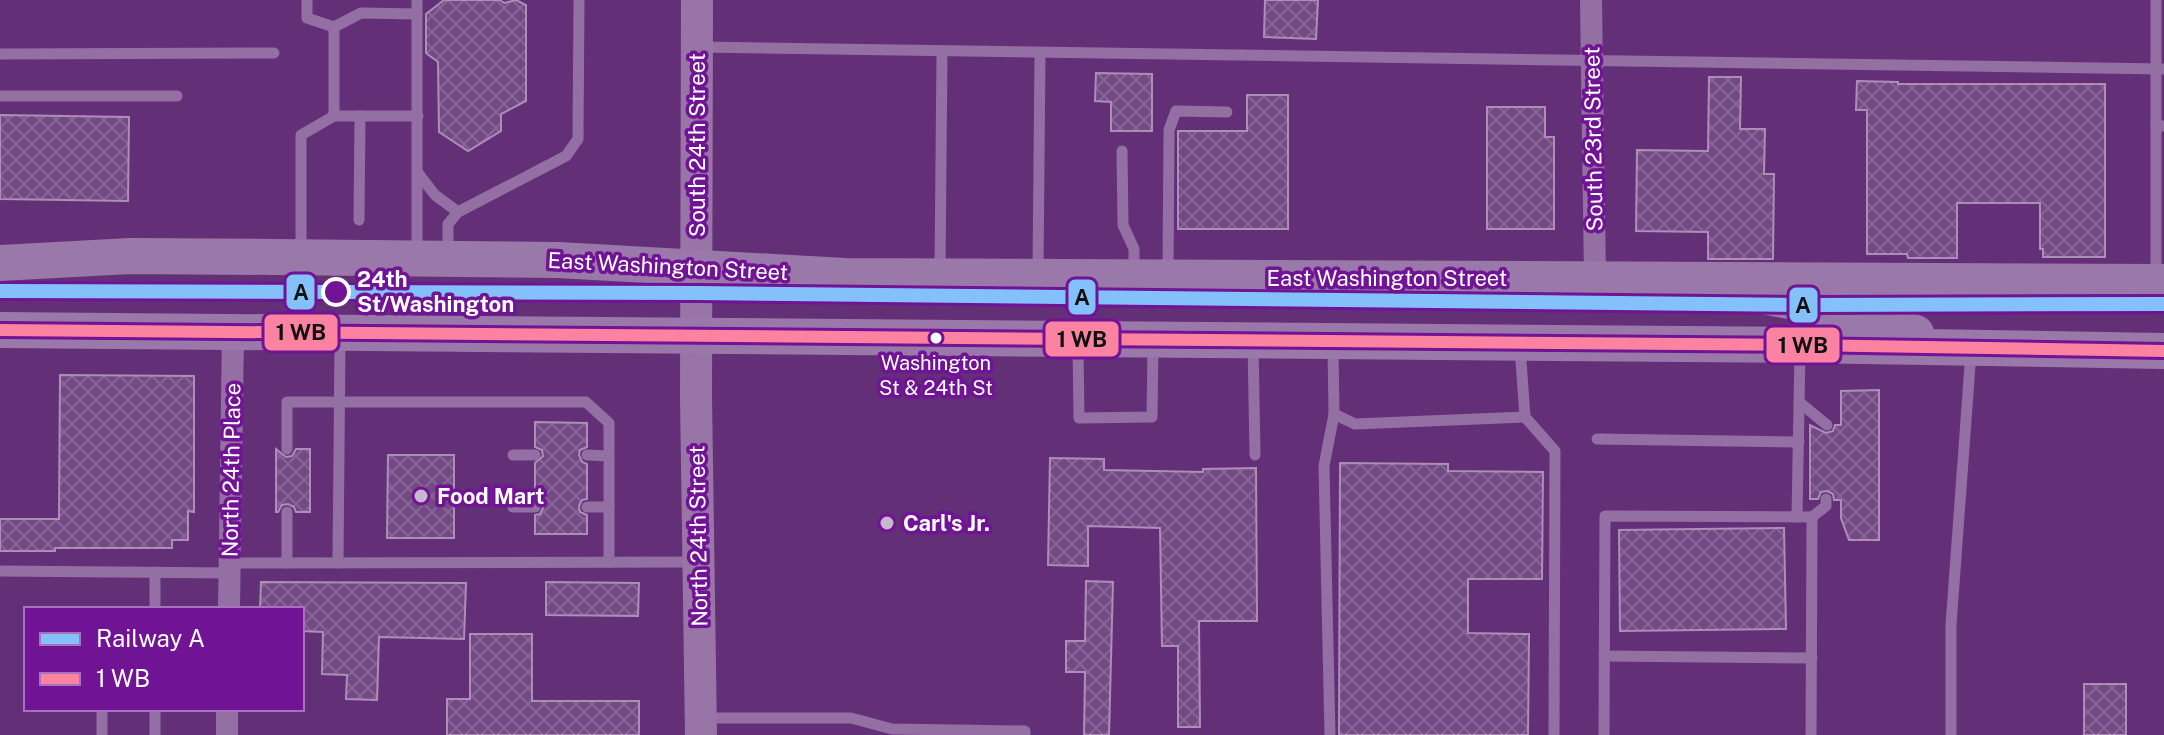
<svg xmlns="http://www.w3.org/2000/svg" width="2164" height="735" font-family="'Public Sans',sans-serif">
<defs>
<pattern id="building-cross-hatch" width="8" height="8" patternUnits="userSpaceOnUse" patternTransform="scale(2)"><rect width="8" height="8" fill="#734a84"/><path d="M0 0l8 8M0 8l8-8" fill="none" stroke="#886596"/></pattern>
</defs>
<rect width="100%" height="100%" fill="#633078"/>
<g fill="url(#building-cross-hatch)" stroke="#ac8eb8" stroke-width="2">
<path d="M444,0H500L504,3L516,0L526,5V101L501,114V131L468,151L439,132L438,62L426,53V14Z"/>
<path d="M1265,0H1318L1316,39L1264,37Z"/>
<path d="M1096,73L1152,74V131H1111V102L1095,101Z"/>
<path d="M1709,77H1741L1740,129H1765L1764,174H1774L1773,259H1708V232L1636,231L1637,150L1708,151Z"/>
<path d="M1857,81L1898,82V84H2105V257H2043V249H2040V203H1957V258H1908L1907,254H1867V110H1856Z"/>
<path d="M1247,95H1288V229H1178V131H1247Z"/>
<path d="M1487,107H1545V137H1554V229H1487Z"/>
<path d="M0,115L129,117L128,201L0,199Z"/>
<path d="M60,375L194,376V512L188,511V540H172V548H55V551H0V519H59Z"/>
<path d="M1879,390V540H1849L1841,518V500H1834L1833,494L1827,491L1821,492L1818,499H1810V425L1826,433L1833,431L1835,425H1841V391Z"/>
<path d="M535,422L587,423V447L580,450L579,455L582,462L587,464V499L582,500L579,506L580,512L587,515V534H535V515L540,514L543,508L542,502L535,499V463L543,456L542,450L535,447Z"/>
<path d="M276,449L286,457L292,456L296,449H310V512H296L294,507L288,504L282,505L278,512H276Z"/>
<path d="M388,455H454V538H387Z"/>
<path d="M1050,458L1104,459V470L1203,472V469L1256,468L1257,621H1199L1200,727H1178V646H1162L1160,528L1088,526V566L1048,565Z"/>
<path d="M1340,463L1448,464V471L1543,472L1542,579H1468V633L1529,634L1528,735H1339Z"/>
<path d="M1784,528L1786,629L1620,631L1619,530Z"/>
<path d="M1086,581L1113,582L1109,735H1084L1085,672H1066V641H1085Z"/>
<path d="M261,582L466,583L464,639L379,637L377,700L346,699L347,675L322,674L323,632L302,631V609H260Z"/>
<path d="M546,582L639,583L638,616L546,615Z"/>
<path d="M470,634H532V701H639V735H447V699H470Z"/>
<rect x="2084" y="684" width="42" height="51"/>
</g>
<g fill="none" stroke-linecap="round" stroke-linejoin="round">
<g stroke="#936fa3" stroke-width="11">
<path d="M307,0V18L334,27L361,13L417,14"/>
<path d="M417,0V255"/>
<path d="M334,27V116H418"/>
<path d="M701,47L2164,69"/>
<path d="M0,54L274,53"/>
<path d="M0,96H177"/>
<path d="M2156,126V0"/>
<path d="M1122,151L1123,225L1134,249V274"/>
<path d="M418,173L435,195L458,212"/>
<path d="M359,220L360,116"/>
<path d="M301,252V135L334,116"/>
<path d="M448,254V224L458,212L566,156L578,139L579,0"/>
<path d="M940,272L942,51"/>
<path d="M1038,273L1040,53"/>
<path d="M1168,274L1169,130L1176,111L1227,112"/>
<path d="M2156,277V126H2164"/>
<path d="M1253,343L1255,455"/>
<path d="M1078,345L1079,418L1152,417L1153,344"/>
<path d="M1333,347L1334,414L1355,424L1525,417L1520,347"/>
<path d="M1799,402L1827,425"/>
<path d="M1525,417L1555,451L1554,735"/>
<path d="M1597,439L1799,442"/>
<path d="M287,449V402H586L609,423V562"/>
<path d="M513,455H535"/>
<path d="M587,455L609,456"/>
<path d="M513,507H535"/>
<path d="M587,507H609"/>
<path d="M287,512V563"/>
<path d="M1797,517L1800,350"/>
<path d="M230,563L697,562"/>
<path d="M338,563L340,339"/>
<path d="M0,571L230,573"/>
<path d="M155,572V609"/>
<path d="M1604,656L1812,658"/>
<path d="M102,709V735"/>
<path d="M155,709V735"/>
<path d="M701,718H851L892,729L1025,731V735"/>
<path d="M1330,735L1324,466L1334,414"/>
<path d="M1604,735L1605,516L1812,517L1826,506V499"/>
<path d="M1811,735L1812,517"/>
<path d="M1951,735V625L1971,352"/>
</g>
<g stroke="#936fa3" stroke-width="22">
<path d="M1591,0L1595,278"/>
<path d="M229,609L233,332"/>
<path d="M227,735V709"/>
</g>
<path stroke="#9975a7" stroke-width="32" d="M697,0L696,397L701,735"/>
<g stroke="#9a78a9" stroke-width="36">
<path d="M0,263L130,256L274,257L558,260L845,276L2164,282"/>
<path d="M1763,296L1809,305L1916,333"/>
<path d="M0,330L1801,345L2164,351"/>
</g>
<g stroke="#701395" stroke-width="18">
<path id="bus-1" d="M0,330L1801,345L2164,351"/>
</g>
<use href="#bus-1" stroke="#fc82a2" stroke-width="12"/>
<g stroke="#701395" stroke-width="20">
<path id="rail-1" d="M0,291L697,293L1809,305L2164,304"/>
</g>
<use href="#rail-1" stroke="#84c1fa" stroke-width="14"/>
</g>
<circle fill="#701395" stroke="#fff" stroke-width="4" cx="336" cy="292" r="13"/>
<circle fill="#fff" stroke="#701395" stroke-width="3" cx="936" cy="338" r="7"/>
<g fill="#c8b7d0" stroke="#701395" stroke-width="3">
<circle cx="421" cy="496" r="8"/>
<circle cx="887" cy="523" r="8"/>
</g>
<g text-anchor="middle" stroke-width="7" stroke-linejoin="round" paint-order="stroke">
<g font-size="20" fill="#fff" stroke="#701395">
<text x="936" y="370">Washington<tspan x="936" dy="25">St &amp; 24th St</tspan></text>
</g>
<g font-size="22" fill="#fff" stroke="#701395">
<text transform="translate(1593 139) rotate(-91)" y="8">South 23rd Street</text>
<text transform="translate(697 145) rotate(-90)" y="8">South 24th Street</text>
<text transform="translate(668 266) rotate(3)" y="8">East Washington Street</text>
<text x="1387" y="286">East Washington Street</text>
<text transform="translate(231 470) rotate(-89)" y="8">North 24th Place</text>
<text transform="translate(698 536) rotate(-91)" y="8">North 24th Street</text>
</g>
<g font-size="22" font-weight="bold" fill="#fff" stroke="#701395" text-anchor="start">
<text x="357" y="287">24th<tspan x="357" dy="25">St/Washington</tspan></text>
</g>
<g font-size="22" font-weight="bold" fill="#fff" stroke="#701395" text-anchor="start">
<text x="437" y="504">Food Mart</text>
<text x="903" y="531">Carl's Jr.</text>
</g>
</g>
<g stroke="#701395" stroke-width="3">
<rect x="285" y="273" width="31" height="38" rx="8" fill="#84c1fa"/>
<rect x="1067" y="278" width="30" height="38" rx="8" fill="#84c1fa"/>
<rect x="1788" y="286" width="31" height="38" rx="8" fill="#84c1fa"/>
<rect x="263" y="313" width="76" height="39" rx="8" fill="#fc82a2"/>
<rect x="1044" y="320" width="76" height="38" rx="8" fill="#fc82a2"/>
<rect x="1765" y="326" width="76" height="38" rx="8" fill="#fc82a2"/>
</g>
<g font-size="22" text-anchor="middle" font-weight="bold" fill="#111">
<text x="301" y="300">A</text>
<text x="1082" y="305">A</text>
<text x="1803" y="313">A</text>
<text x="301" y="340">1 WB</text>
<text x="1082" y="347">1 WB</text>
<text x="1803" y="353">1 WB</text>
</g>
<rect x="24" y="607" width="280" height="104" fill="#701395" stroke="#a971bf" stroke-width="2"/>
<rect x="40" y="633" width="40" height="12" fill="#84c1fa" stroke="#a971bf" stroke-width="2"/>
<text x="96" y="647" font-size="24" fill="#ffffff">Railway A</text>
<rect x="40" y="673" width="40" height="12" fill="#fc82a2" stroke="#a971bf" stroke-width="2"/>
<text x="96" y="687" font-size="24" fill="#ffffff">1 WB</text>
</svg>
